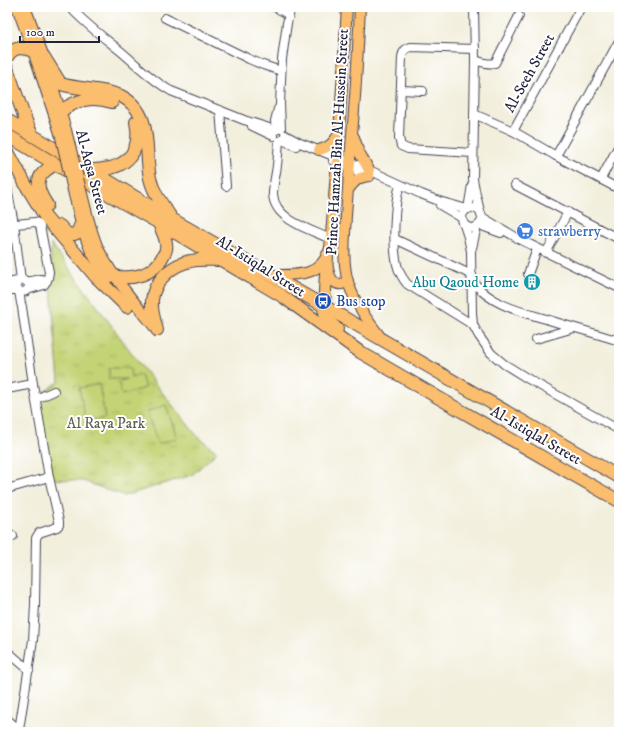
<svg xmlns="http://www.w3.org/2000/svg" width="626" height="739" font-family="'IM FELL DW Pica',serif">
<defs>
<pattern id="grass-tufts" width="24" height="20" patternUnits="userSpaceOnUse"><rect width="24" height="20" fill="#c3d375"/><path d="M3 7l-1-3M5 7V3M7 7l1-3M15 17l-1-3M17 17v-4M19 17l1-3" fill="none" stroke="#a7b566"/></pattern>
</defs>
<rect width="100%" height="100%" fill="#fff"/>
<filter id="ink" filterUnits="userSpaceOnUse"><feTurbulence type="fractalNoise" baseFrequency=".025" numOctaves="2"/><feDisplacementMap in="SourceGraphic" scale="8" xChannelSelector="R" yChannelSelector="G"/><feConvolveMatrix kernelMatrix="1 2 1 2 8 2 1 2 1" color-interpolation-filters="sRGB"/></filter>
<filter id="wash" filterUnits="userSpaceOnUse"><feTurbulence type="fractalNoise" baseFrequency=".012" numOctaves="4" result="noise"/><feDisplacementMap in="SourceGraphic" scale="16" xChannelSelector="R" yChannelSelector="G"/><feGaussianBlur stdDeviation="0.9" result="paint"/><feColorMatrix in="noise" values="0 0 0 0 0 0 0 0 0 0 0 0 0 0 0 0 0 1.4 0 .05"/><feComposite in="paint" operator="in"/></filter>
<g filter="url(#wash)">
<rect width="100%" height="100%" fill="#f3efdd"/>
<path fill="url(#grass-tufts)" stroke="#727a58" d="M51,244L148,375L198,437L217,452L192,475L124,496L83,481L51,479L35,398L59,382L51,289Z"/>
<g fill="#c3d375" stroke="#727a58">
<path d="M109,368H130L131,378L141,375L145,388L122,395L118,382L127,379H109Z"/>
<path d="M99,384L105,418L86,421L79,388Z"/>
<path d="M166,405L177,438L158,444L147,412Z"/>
</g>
</g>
<g filter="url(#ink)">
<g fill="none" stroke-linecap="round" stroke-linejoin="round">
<g stroke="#414153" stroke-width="10">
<g id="minor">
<path d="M70,7C86,25 106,39 124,54C139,67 153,81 171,91L244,120L263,126L275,130"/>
<path d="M275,7L289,15"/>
<path d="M474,7L475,60L473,179L476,195L481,215"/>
<path d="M165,18L249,59L263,65L281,71"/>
<path d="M475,60C481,62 489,65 495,63L519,16"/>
<path d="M401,90L423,91"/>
<path d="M220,110L226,186"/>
<path d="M474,114L513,131L556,156L619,189"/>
<path d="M252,126L273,136"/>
<path d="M281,129L280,104L282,59L287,23L291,7"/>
<path d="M276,130L275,121L278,109"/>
<path d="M513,131L581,7"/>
<path d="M285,135L300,143L367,169L421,194L439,201L467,209"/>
<path d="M282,140L296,146"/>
<path d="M279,141C278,151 278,162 276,172C275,179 273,186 273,194C274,220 311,230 331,239"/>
<path d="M473,153L408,149L401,146L399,138L402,57C403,51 405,48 411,47L475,49"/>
<path d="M556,156L619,41"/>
<path d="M333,161L370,177"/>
<path d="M601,179L619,145"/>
<path d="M400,185C394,203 392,249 398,268C400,274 403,279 407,284L473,325L479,336L491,353L504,364L530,380L619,430"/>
<path d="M515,185L619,239"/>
<path d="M7,187L14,224L21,280"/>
<path d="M440,205L462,218"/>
<circle cx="472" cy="218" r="10"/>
<path d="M468,209L472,185"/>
<path d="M482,217L519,239L619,288"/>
<path d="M463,222L468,237L471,251L472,313L473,325"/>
<path d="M7,225L35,222L38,223L40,226L49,272L48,278L44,285L27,290"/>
<path d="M479,225L501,233"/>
<path d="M395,239L472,275"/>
<path d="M472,248L477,226"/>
<path d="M546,253L568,212"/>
<path d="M528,274L537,249"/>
<circle cx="23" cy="286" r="6"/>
<path d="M472,280C489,304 518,311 546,319C570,327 595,333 619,341"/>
<path d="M27,282L41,279L47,281"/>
<path d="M7,283L18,281"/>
<path d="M7,290H18"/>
<path d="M19,291L21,303L22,307L33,384L49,477L59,521V525L57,527L39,533L36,538L35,605L33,640L19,730"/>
<path d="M536,339L574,328"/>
<path d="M7,389L33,384"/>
<path d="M36,399L54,391"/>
<path d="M7,489L49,477"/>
<path d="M7,537L13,536"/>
<path d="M7,651L29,670"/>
<path d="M7,719L21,732"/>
</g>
</g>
<g stroke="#414153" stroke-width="12">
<g id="major">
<path d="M17,7L33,51L60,133"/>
<path d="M25,7L44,57L66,130"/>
<path d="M360,7C358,49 356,92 352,134C350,161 348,188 346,215C345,238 342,260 348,282C355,304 368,321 382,339"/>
<path d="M354,137L359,152L369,170"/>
<path d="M319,150C329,148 334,142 339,134"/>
<path d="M348,190C354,182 358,177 369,176"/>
<path d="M82,194C87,213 91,233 99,250C114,279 136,304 156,329"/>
<path d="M74,195C79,213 82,232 90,249C95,259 101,269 108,278"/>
<path d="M328,268C330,280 336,289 348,281"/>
<path d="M270,275C296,275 321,278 330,248L339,134L347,7"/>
</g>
</g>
<g stroke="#414153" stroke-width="14">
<g id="highway">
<path d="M7,57C14,46 22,47 33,51"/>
<path d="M44,57L59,81L61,84C80,90 103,88 121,96C154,113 144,149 150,178C153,192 162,204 170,216"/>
<path d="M7,68L24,116L32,135"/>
<path d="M61,111C78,99 92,96 112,102"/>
<path d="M7,120L170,218L324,306L619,477"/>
<path d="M7,135L55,164L159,223L282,296L360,352L451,405L619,501"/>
<path d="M7,150L27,187L46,218L96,277L127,307"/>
<path d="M90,170C94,170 99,170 103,169C129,167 142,148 136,122"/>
<path d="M47,205C41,196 33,182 44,172C47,169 51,167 55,164"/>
<path d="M60,226C66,233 69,237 77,233L81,224"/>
<path d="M327,256L324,309L327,320L337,329"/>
<path d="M114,276C133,280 154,275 163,256C165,253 167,248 166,244C166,237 161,230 159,223"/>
<path d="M157,330C154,320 151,310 152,300C154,280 173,264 191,261C201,259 210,260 220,260"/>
</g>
</g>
<use href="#minor" stroke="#fff" stroke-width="8"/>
<use href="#major" stroke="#fbbd6e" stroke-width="10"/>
<use href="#highway" stroke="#fbbd6e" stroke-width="12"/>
<g stroke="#414153" stroke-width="12" stroke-linecap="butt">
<g id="major-bridge">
<path d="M66,130L82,194"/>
<path d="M60,133L74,195"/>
</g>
</g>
<use href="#major-bridge" stroke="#fbbd6e" stroke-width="10"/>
</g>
</g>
<defs>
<g id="supermarket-disc" transform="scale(0.9)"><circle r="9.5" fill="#3f7fe0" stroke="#fff"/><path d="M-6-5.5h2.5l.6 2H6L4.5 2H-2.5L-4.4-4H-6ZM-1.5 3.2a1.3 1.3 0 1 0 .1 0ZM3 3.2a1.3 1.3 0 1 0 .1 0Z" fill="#fff"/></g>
<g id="building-disc" transform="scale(0.9)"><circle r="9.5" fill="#0f9aa8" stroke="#fff"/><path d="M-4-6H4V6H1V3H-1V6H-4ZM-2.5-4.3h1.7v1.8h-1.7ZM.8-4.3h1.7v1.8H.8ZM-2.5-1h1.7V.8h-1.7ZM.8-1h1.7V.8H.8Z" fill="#fff"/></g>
<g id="bus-disc" transform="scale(0.9)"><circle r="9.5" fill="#1a4fb4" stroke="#fff"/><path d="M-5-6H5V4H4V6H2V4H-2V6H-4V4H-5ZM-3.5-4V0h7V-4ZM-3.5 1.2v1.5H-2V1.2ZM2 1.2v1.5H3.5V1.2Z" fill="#fff"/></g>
</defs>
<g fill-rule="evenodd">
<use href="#supermarket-disc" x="525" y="231"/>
<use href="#building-disc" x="532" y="282"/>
<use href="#bus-disc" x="323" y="301"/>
</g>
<g text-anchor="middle" stroke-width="4" stroke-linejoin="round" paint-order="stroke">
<g font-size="15" fill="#22223b" stroke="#fff">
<text transform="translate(529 73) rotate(-61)" y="5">Al-Seeh Street</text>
<text transform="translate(337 142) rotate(-87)" y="5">Prince Hamzah Bin Al-Hussein Street</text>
<text transform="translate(92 172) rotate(75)" y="5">Al-Aqsa Street</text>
<text transform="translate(261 266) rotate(32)" y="5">Al-Istiqlal Street</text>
<text transform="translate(536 435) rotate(30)" y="5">Al-Istiqlal Street</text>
</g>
<g font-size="15" fill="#366cbe" stroke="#fff" text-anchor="start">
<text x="538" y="236">strawberry</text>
</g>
<g font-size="15" fill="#0d838f" stroke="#fff" text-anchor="end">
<text x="519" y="287">Abu Qaoud Home</text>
</g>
<g font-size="15" fill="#164399" stroke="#fff" text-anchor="start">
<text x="336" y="306">Bus stop</text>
</g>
<g font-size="15" fill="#5a604f" stroke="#fff">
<text x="106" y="428">Al Raya Park</text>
</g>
</g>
<rect width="626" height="739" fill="none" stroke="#fff" stroke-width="24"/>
<path d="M20 36v6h79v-6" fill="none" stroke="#22223b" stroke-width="2"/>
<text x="26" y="36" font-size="12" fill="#22223b" stroke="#ffffff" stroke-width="3" paint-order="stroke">100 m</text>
</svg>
